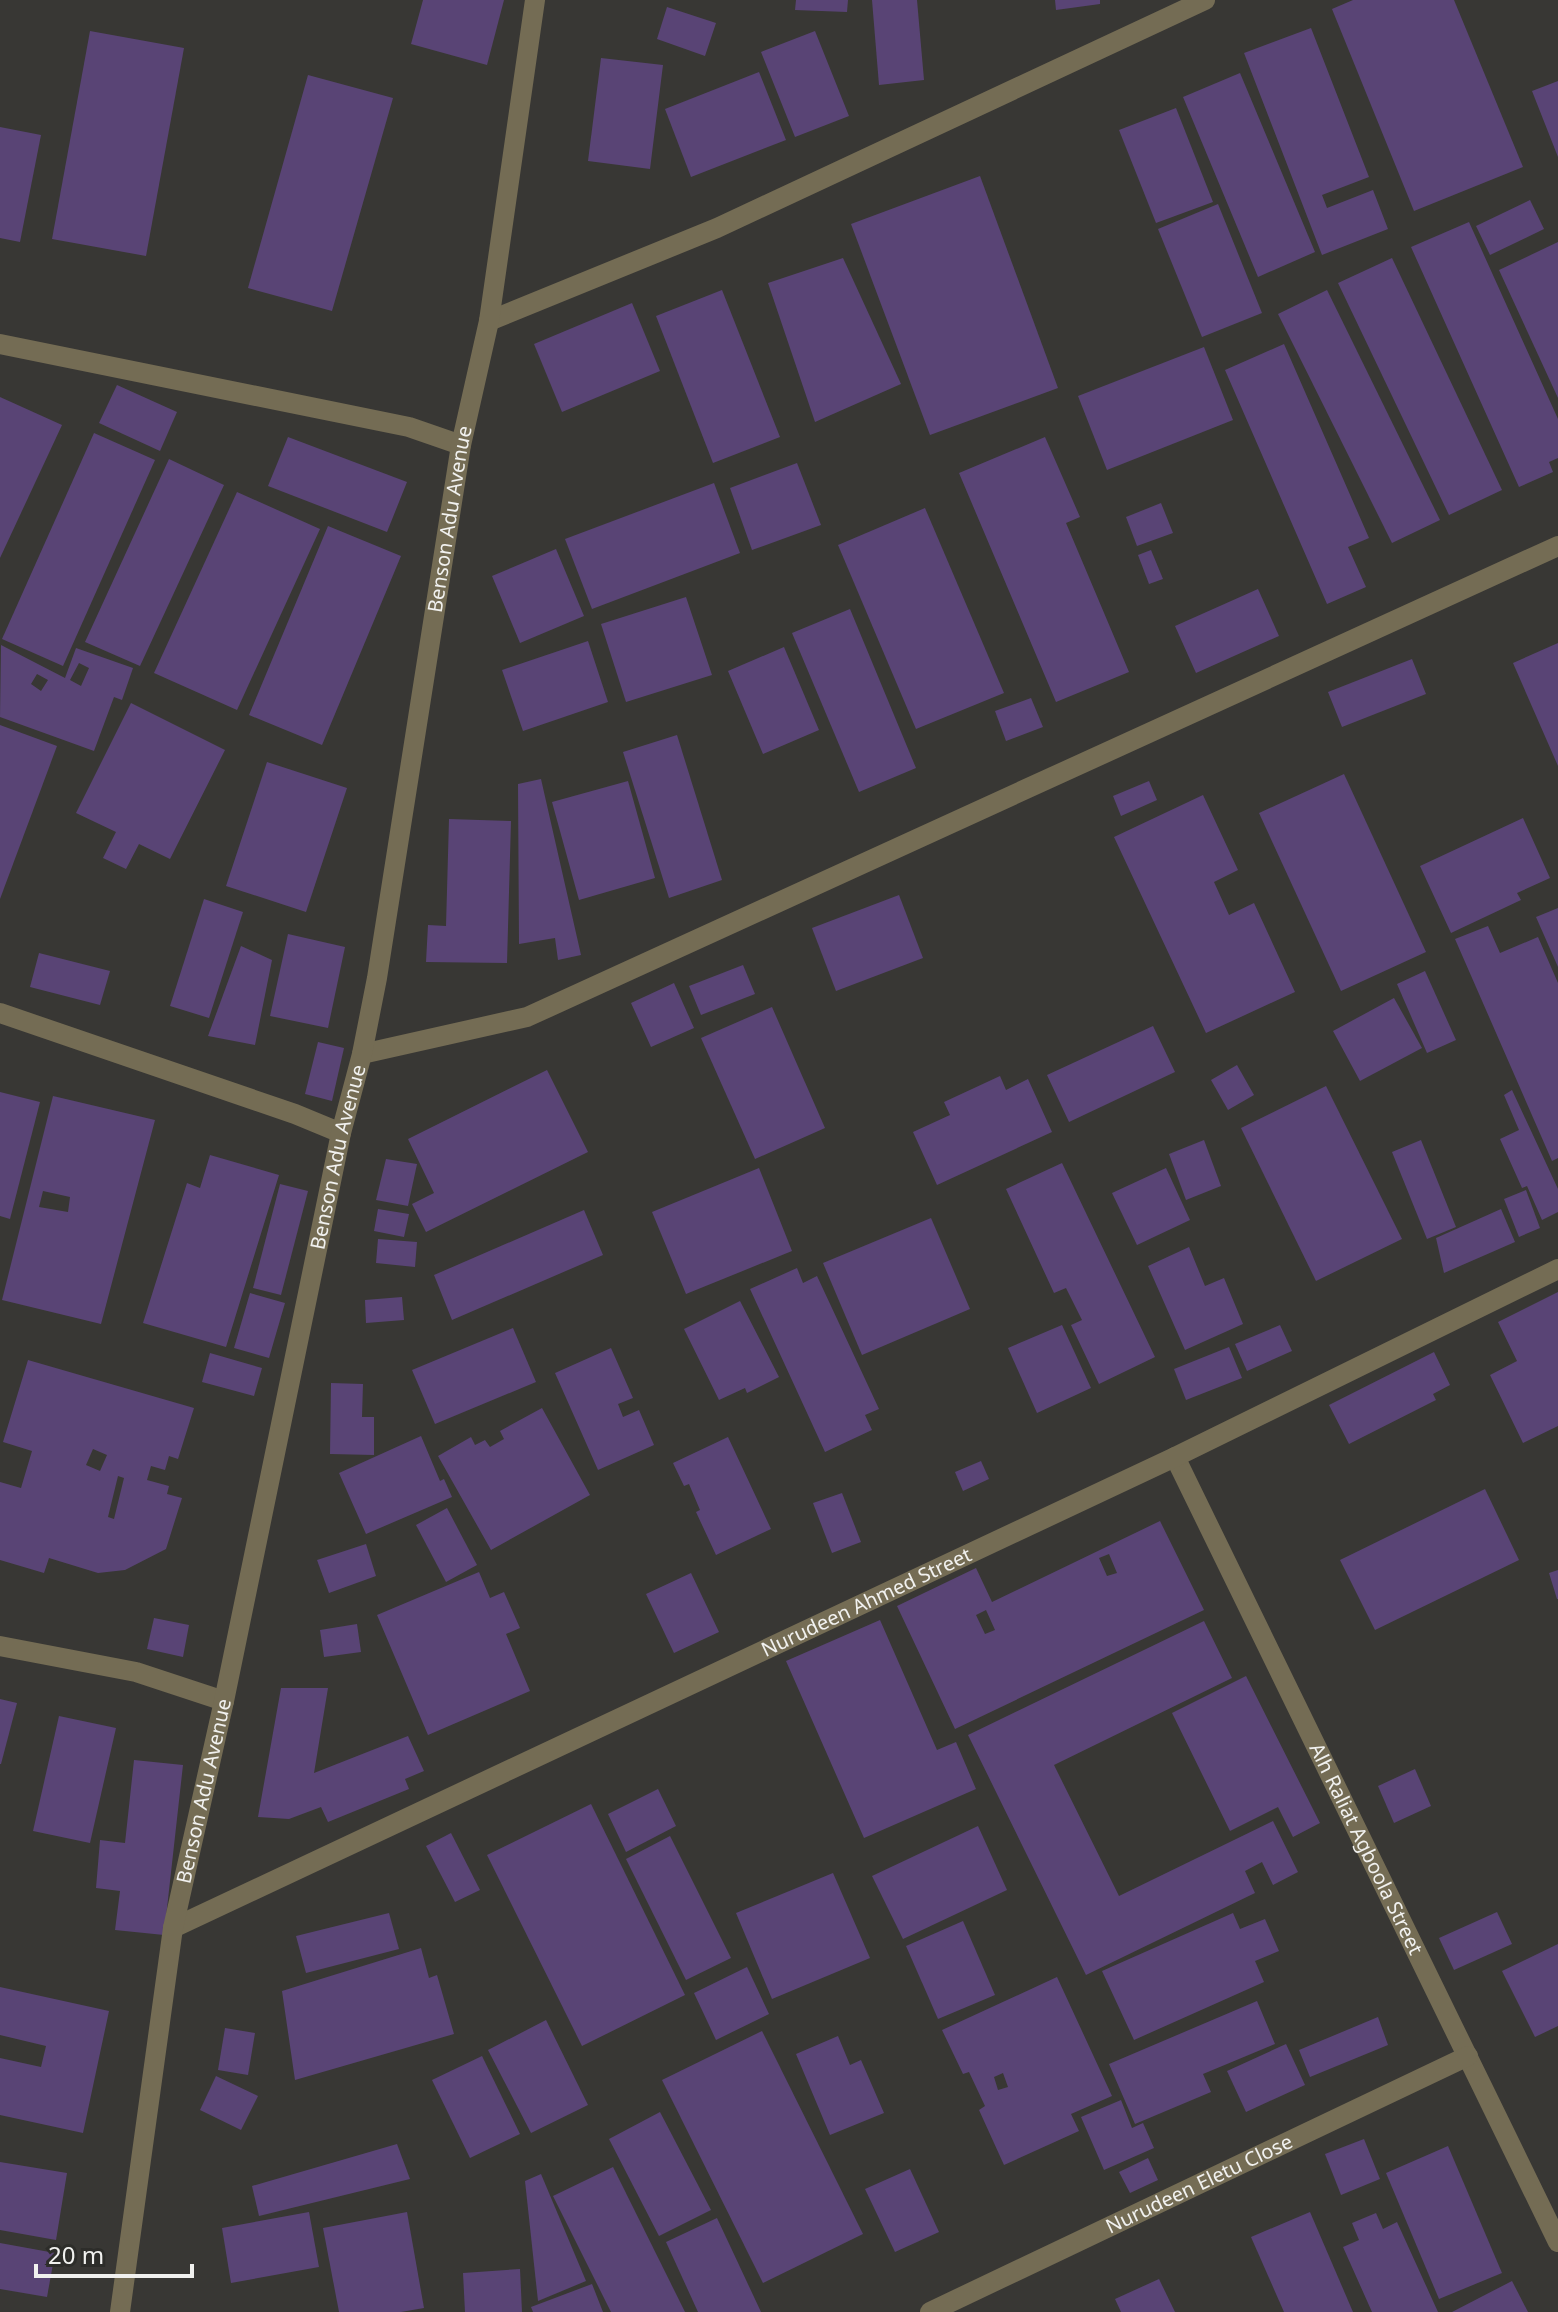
<svg xmlns="http://www.w3.org/2000/svg" width="1558" height="2312" font-family="'Noto Sans',sans-serif">
<rect width="100%" height="100%" fill="#383734"/>
<g fill="#594475" fill-rule="evenodd">
<path d="M423,0H504L487,65L411,44Z"/>
<path d="M796,0H848L847,12L795,10Z"/>
<path d="M872,0H917L924,80L879,85Z"/>
<path d="M1055,0H1100V4L1056,10Z"/>
<path d="M1353,0H1454L1523,167L1414,211L1332,9Z"/>
<path d="M667,7L716,23L705,56L657,39Z"/>
<path d="M1311,28L1369,177L1322,195L1327,208L1373,190L1388,229L1322,255L1244,53Z"/>
<path d="M90,31L184,48L146,256L52,239Z"/>
<path d="M815,31L849,116L795,137L761,52Z"/>
<path d="M601,58L663,65L650,169L588,161Z"/>
<path d="M759,72L786,140L691,177L665,109Z"/>
<path d="M1240,73L1315,252L1258,277L1183,97Z"/>
<path d="M308,75L393,98L332,311L248,288Z"/>
<path d="M1558,81V157L1532,91Z"/>
<path d="M1176,108L1213,202L1156,223L1119,130Z"/>
<path d="M0,127L41,135L20,242L0,238Z"/>
<path d="M980,176L1058,388L930,435L851,224Z"/>
<path d="M1530,200L1544,229L1490,255L1476,226Z"/>
<path d="M1218,204L1262,313L1202,337L1158,229Z"/>
<path d="M1469,222L1558,419V458L1549,462L1553,472L1519,487L1411,247Z"/>
<path d="M1558,242V398L1499,270Z"/>
<path d="M843,258L901,384L815,422L768,283Z"/>
<path d="M1392,258L1502,490L1449,515L1338,283Z"/>
<path d="M722,290L780,437L713,463L656,316Z"/>
<path d="M1327,290L1440,520L1392,543L1278,314Z"/>
<path d="M632,303L660,371L562,412L534,344Z"/>
<path d="M1284,344L1369,538L1348,547L1366,587L1327,604L1225,370Z"/>
<path d="M1204,347L1233,420L1107,470L1078,396Z"/>
<path d="M117,385L177,412L160,451L99,423Z"/>
<path d="M0,397L62,425L0,558Z"/>
<path d="M94,433L155,460L63,666L2,639Z"/>
<path d="M288,437L407,482L387,532L268,486Z"/>
<path d="M1045,437L1080,517L1066,523L1129,672L1056,702L959,473Z"/>
<path d="M169,459L224,485L140,666L85,642Z"/>
<path d="M797,463L821,525L752,550L730,488Z"/>
<path d="M714,483L740,553L592,609L565,539Z"/>
<path d="M237,492L320,529L237,710L154,673Z"/>
<path d="M1161,503L1173,533L1137,546L1126,517Z"/>
<path d="M925,508L1004,693L916,729L838,545Z"/>
<path d="M328,526L401,556L322,745L249,715Z"/>
<path d="M556,549L584,616L520,643L492,576Z"/>
<path d="M1151,550L1163,579L1149,584L1138,555Z"/>
<path d="M1258,589L1279,636L1196,673L1175,626Z"/>
<path d="M686,597L712,675L626,702L601,624Z"/>
<path d="M850,609L916,768L859,792L792,633Z"/>
<path d="M588,641L608,702L523,731L502,670Z"/>
<path d="M1558,643V766L1513,663Z"/>
<path d="M1,645L65,678L76,648L133,668L122,700L114,697L94,751L0,717ZM79,663L89,668L81,686L70,680ZM37,674L48,680L41,691L31,684Z"/>
<path d="M784,647L819,730L763,754L728,671Z"/>
<path d="M1412,659L1426,694L1342,727L1328,692Z"/>
<path d="M1031,698L1043,727L1006,741L995,711Z"/>
<path d="M131,703L225,750L170,859L139,844L126,869L103,858L116,832L76,813Z"/>
<path d="M0,725L57,746L0,899Z"/>
<path d="M677,735L722,880L669,898L623,752Z"/>
<path d="M267,762L347,788L306,912L226,886Z"/>
<path d="M1344,774L1426,952L1341,991L1259,813Z"/>
<path d="M541,779L581,955L558,960L555,938L519,944L518,784Z"/>
<path d="M628,781L655,878L579,900L552,802Z"/>
<path d="M1149,781L1157,800L1121,816L1113,796Z"/>
<path d="M1203,795L1238,870L1214,882L1229,915L1254,903L1295,992L1206,1033L1114,837Z"/>
<path d="M1523,818L1550,878L1517,893L1521,900L1451,933L1420,866Z"/>
<path d="M449,819L511,821L507,963L426,962L428,925L446,926Z"/>
<path d="M899,895L923,958L836,991L812,928Z"/>
<path d="M204,899L243,912L209,1018L170,1006Z"/>
<path d="M1558,908V967L1536,917Z"/>
<path d="M1488,926L1500,953L1538,937L1558,983V1158L1552,1161L1455,939Z"/>
<path d="M288,934L345,947L328,1028L270,1016Z"/>
<path d="M241,946L272,960L255,1045L208,1036Z"/>
<path d="M39,953L110,971L100,1005L30,987Z"/>
<path d="M743,965L755,994L701,1015L689,986Z"/>
<path d="M1425,971L1456,1040L1427,1053L1397,984Z"/>
<path d="M674,983L694,1028L651,1047L631,1003Z"/>
<path d="M1394,998L1422,1048L1360,1081L1333,1031Z"/>
<path d="M772,1007L825,1128L755,1159L701,1038Z"/>
<path d="M1153,1026L1175,1072L1069,1122L1047,1075Z"/>
<path d="M318,1042L344,1048L332,1101L305,1094Z"/>
<path d="M1237,1065L1254,1095L1228,1110L1211,1080Z"/>
<path d="M547,1070L588,1152L426,1232L412,1204L434,1193L408,1139Z"/>
<path d="M1000,1076L1006,1090L1028,1079L1052,1132L937,1185L913,1132L950,1115L944,1102Z"/>
<path d="M1326,1086L1402,1239L1316,1281L1241,1128Z"/>
<path d="M1512,1090L1558,1189V1212L1542,1220L1527,1186L1522,1188L1500,1139L1519,1130L1504,1095Z"/>
<path d="M0,1092L40,1102L10,1219L0,1216Z"/>
<path d="M53,1096L155,1120L101,1324L2,1300ZM43,1191L70,1197L68,1212L39,1207Z"/>
<path d="M1204,1140L1221,1186L1186,1200L1169,1154Z"/>
<path d="M1421,1140L1456,1227L1427,1239L1392,1152Z"/>
<path d="M210,1155L279,1175L226,1347L143,1323L187,1183L200,1188Z"/>
<path d="M386,1159L417,1164L408,1206L376,1200Z"/>
<path d="M1062,1163L1155,1357L1099,1384L1071,1325L1082,1320L1066,1288L1054,1293L1006,1189Z"/>
<path d="M759,1168L792,1251L686,1294L652,1212Z"/>
<path d="M1166,1168L1190,1220L1137,1245L1112,1193Z"/>
<path d="M280,1184L308,1191L281,1295L253,1288Z"/>
<path d="M1526,1190L1540,1228L1519,1237L1504,1199Z"/>
<path d="M378,1209L409,1214L404,1237L374,1231Z"/>
<path d="M1501,1209L1515,1242L1444,1273L1436,1238Z"/>
<path d="M584,1210L603,1255L452,1320L434,1275Z"/>
<path d="M931,1218L970,1309L862,1355L823,1263Z"/>
<path d="M378,1239L417,1242L415,1267L376,1263Z"/>
<path d="M1189,1247L1205,1286L1224,1278L1243,1324L1185,1350L1148,1266Z"/>
<path d="M797,1268L803,1283L817,1276L879,1409L865,1415L872,1430L825,1452L750,1289Z"/>
<path d="M1558,1292V1426L1523,1443L1490,1375L1517,1361L1498,1322Z"/>
<path d="M250,1293L285,1303L269,1358L234,1348Z"/>
<path d="M402,1297L404,1320L366,1323L365,1300Z"/>
<path d="M740,1301L779,1377L747,1393L745,1388L719,1400L684,1329Z"/>
<path d="M1062,1325L1091,1388L1037,1413L1008,1348Z"/>
<path d="M1280,1325L1292,1351L1247,1371L1235,1344Z"/>
<path d="M513,1328L536,1382L435,1424L412,1370Z"/>
<path d="M1229,1347L1242,1378L1186,1400L1174,1369Z"/>
<path d="M611,1348L633,1398L618,1404L623,1417L639,1410L654,1445L598,1470L555,1373Z"/>
<path d="M1434,1352L1450,1385L1433,1394L1436,1400L1349,1444L1329,1405Z"/>
<path d="M210,1353L262,1368L254,1396L202,1382Z"/>
<path d="M28,1360L194,1408L178,1459L169,1456L165,1470L151,1466L147,1480L169,1486L167,1494L182,1498L166,1549L125,1570L98,1573L49,1558L44,1573L0,1560V1482L21,1488L32,1451L3,1442ZM93,1449L107,1455L100,1471L86,1465ZM118,1476L124,1478L114,1519L108,1517Z"/>
<path d="M331,1383L363,1384L362,1417H374V1455L330,1454Z"/>
<path d="M542,1408L590,1495L491,1550L438,1456L471,1437L475,1445L485,1440L490,1447L504,1439L500,1431Z"/>
<path d="M421,1436L440,1481L444,1479L452,1497L366,1534L339,1473Z"/>
<path d="M728,1437L771,1529L716,1555L696,1512L700,1510L689,1484L684,1486L673,1463Z"/>
<path d="M981,1461L989,1479L963,1491L955,1472Z"/>
<path d="M1485,1489L1519,1560L1375,1630L1340,1560Z"/>
<path d="M842,1493L861,1542L832,1553L813,1503Z"/>
<path d="M447,1508L477,1565L446,1582L416,1525Z"/>
<path d="M1160,1521L1204,1610L955,1729L897,1606L976,1568L992,1602ZM1109,1554L1117,1573L1107,1576L1099,1558ZM986,1610L995,1630L985,1634L976,1615Z"/>
<path d="M366,1544L376,1576L329,1593L317,1560Z"/>
<path d="M1558,1570V1599H1557L1549,1573Z"/>
<path d="M479,1572L490,1598L504,1592L520,1628L506,1634L530,1691L428,1735L377,1615Z"/>
<path d="M691,1573L719,1632L674,1653L646,1594Z"/>
<path d="M154,1618L189,1625L183,1657L147,1649Z"/>
<path d="M880,1620L937,1750L956,1742L976,1789L864,1838L786,1661Z"/>
<path d="M1204,1621L1232,1678L1054,1765L1119,1896L1273,1821L1298,1872L1273,1885L1262,1862L1245,1871L1255,1893L1086,1975L968,1735Z"/>
<path d="M357,1624L361,1652L324,1657L320,1630Z"/>
<path d="M1246,1676L1320,1823L1293,1837L1278,1807L1230,1831L1172,1713Z"/>
<path d="M281,1688H328L314,1773L408,1736L424,1771L405,1779L409,1789L328,1822L321,1807L289,1819L258,1817Z"/>
<path d="M0,1699L17,1703L1,1764H0Z"/>
<path d="M59,1716L116,1728L90,1843L33,1831Z"/>
<path d="M134,1760L183,1765L164,1935L115,1930L120,1891L96,1888L100,1840L125,1843Z"/>
<path d="M1415,1769L1431,1806L1394,1823L1378,1786Z"/>
<path d="M658,1789L676,1826L626,1852L608,1814Z"/>
<path d="M591,1804L685,1995L582,2046L487,1855Z"/>
<path d="M978,1826L1007,1890L903,1939L872,1876Z"/>
<path d="M451,1833L480,1890L455,1902L426,1846Z"/>
<path d="M670,1836L731,1958L686,1980L626,1859Z"/>
<path d="M833,1873L870,1958L772,1999L736,1913Z"/>
<path d="M1497,1912L1512,1944L1454,1970L1439,1938Z"/>
<path d="M389,1913L399,1949L306,1973L296,1936Z"/>
<path d="M1233,1913L1240,1929L1265,1919L1279,1951L1255,1961L1264,1982L1134,2040L1102,1971Z"/>
<path d="M963,1921L995,1995L938,2019L906,1946Z"/>
<path d="M1558,1944V2026L1535,2037L1502,1971Z"/>
<path d="M421,1948L429,1978L437,1975L454,2034L295,2080L282,1991Z"/>
<path d="M747,1967L769,2014L716,2040L694,1993Z"/>
<path d="M1057,1977L1112,2096L1071,2114L1079,2131L1004,2165L979,2110L985,2106L969,2072L963,2074L942,2030ZM1003,2073L1008,2087L998,2090L994,2077Z"/>
<path d="M0,1987L109,2011L83,2133L0,2115V2058L41,2067L46,2046L0,2035Z"/>
<path d="M1257,2001L1275,2044L1203,2074L1211,2092L1135,2124L1109,2064Z"/>
<path d="M1378,2017L1388,2045L1310,2077L1299,2050Z"/>
<path d="M546,2020L588,2105L531,2133L488,2050Z"/>
<path d="M225,2028L255,2033L248,2075L218,2070Z"/>
<path d="M762,2031L863,2234L763,2283L662,2080Z"/>
<path d="M838,2036L850,2065L861,2060L884,2113L830,2135L796,2054Z"/>
<path d="M1286,2044L1305,2085L1246,2112L1227,2071Z"/>
<path d="M482,2056L520,2134L470,2158L432,2080Z"/>
<path d="M216,2076L258,2096L241,2130L200,2110Z"/>
<path d="M1121,2100L1132,2128L1143,2123L1154,2148L1104,2170L1081,2117Z"/>
<path d="M660,2112L711,2210L659,2236L609,2139Z"/>
<path d="M1364,2139L1380,2179L1341,2195L1325,2154Z"/>
<path d="M397,2144L410,2179L259,2216L252,2186Z"/>
<path d="M1448,2146L1502,2273L1439,2299L1386,2173Z"/>
<path d="M1148,2158L1158,2180L1130,2193L1119,2172Z"/>
<path d="M0,2162L67,2173L56,2240L0,2230Z"/>
<path d="M613,2167L685,2312H611L553,2196Z"/>
<path d="M910,2169L939,2232L895,2252L865,2189Z"/>
<path d="M541,2174L586,2281L538,2301L525,2181Z"/>
<path d="M309,2212L319,2267L231,2283L222,2228Z"/>
<path d="M407,2212L424,2308L401,2312H339L323,2228Z"/>
<path d="M1310,2212L1353,2312H1284L1251,2237Z"/>
<path d="M1376,2213L1383,2229L1397,2222L1438,2312H1372L1343,2247L1359,2240L1352,2223Z"/>
<path d="M717,2218L761,2312H698L666,2242Z"/>
<path d="M0,2243L55,2253L47,2297L0,2289Z"/>
<path d="M520,2269L522,2312H465L463,2273Z"/>
<path d="M1159,2279L1175,2312H1121L1115,2299Z"/>
<path d="M1512,2281L1528,2312H1452Z"/>
<path d="M592,2284L603,2312H533L531,2307Z"/>
</g>
<g fill="none" stroke-linecap="round" stroke-linejoin="round">
<g stroke="#746c54" stroke-width="20">
<path d="M489,321L717,228L1205,0"/>
<path d="M0,344L409,427L461,445"/>
<path d="M0,1013L295,1114L341,1133"/>
<path d="M362,1054L527,1017L1558,546"/>
<path id="s1" d="M1175,1457L1558,2242"/>
<path d="M0,1646L136,1672L224,1701"/>
<path id="s2" d="M173,1928L1175,1457L1558,1269"/>
<path id="s3" d="M120,2312L173,1928L224,1701L341,1133L362,1054L377,978L461,445L489,321L535,0"/>
<path id="s4" d="M930,2312L1468,2056"/>
</g>
</g>
<g text-anchor="middle" stroke-width="8" stroke-linejoin="round" paint-order="stroke">
<g font-size="20" fill="#f1f1ef" stroke="#2d2d2a">
<text dy="7" stroke="none"><textPath href="#s3" startOffset="1824">Benson Adu Avenue</textPath></text>
<text dy="7" stroke="none"><textPath href="#s3" startOffset="1176">Benson Adu Avenue</textPath></text>
<text dy="7" stroke="none"><textPath href="#s2" startOffset="766">Nurudeen Ahmed Street</textPath></text>
<text dy="7" stroke="none"><textPath href="#s3" startOffset="528">Benson Adu Avenue</textPath></text>
<text dy="7" stroke="none"><textPath href="#s1" startOffset="436">Alh Raliat Agboola Street</textPath></text>
<text dy="7" stroke="none"><textPath href="#s4" startOffset="298">Nurudeen Eletu Close</textPath></text>
</g>
</g>
<path d="M36 2264v12h156v-12" fill="none" stroke="#f1f1ef" stroke-width="4"/>
<text x="48" y="2264" font-size="24" fill="#f1f1ef" stroke="#2d2d2a" stroke-width="6" paint-order="stroke">20 m</text>
</svg>
